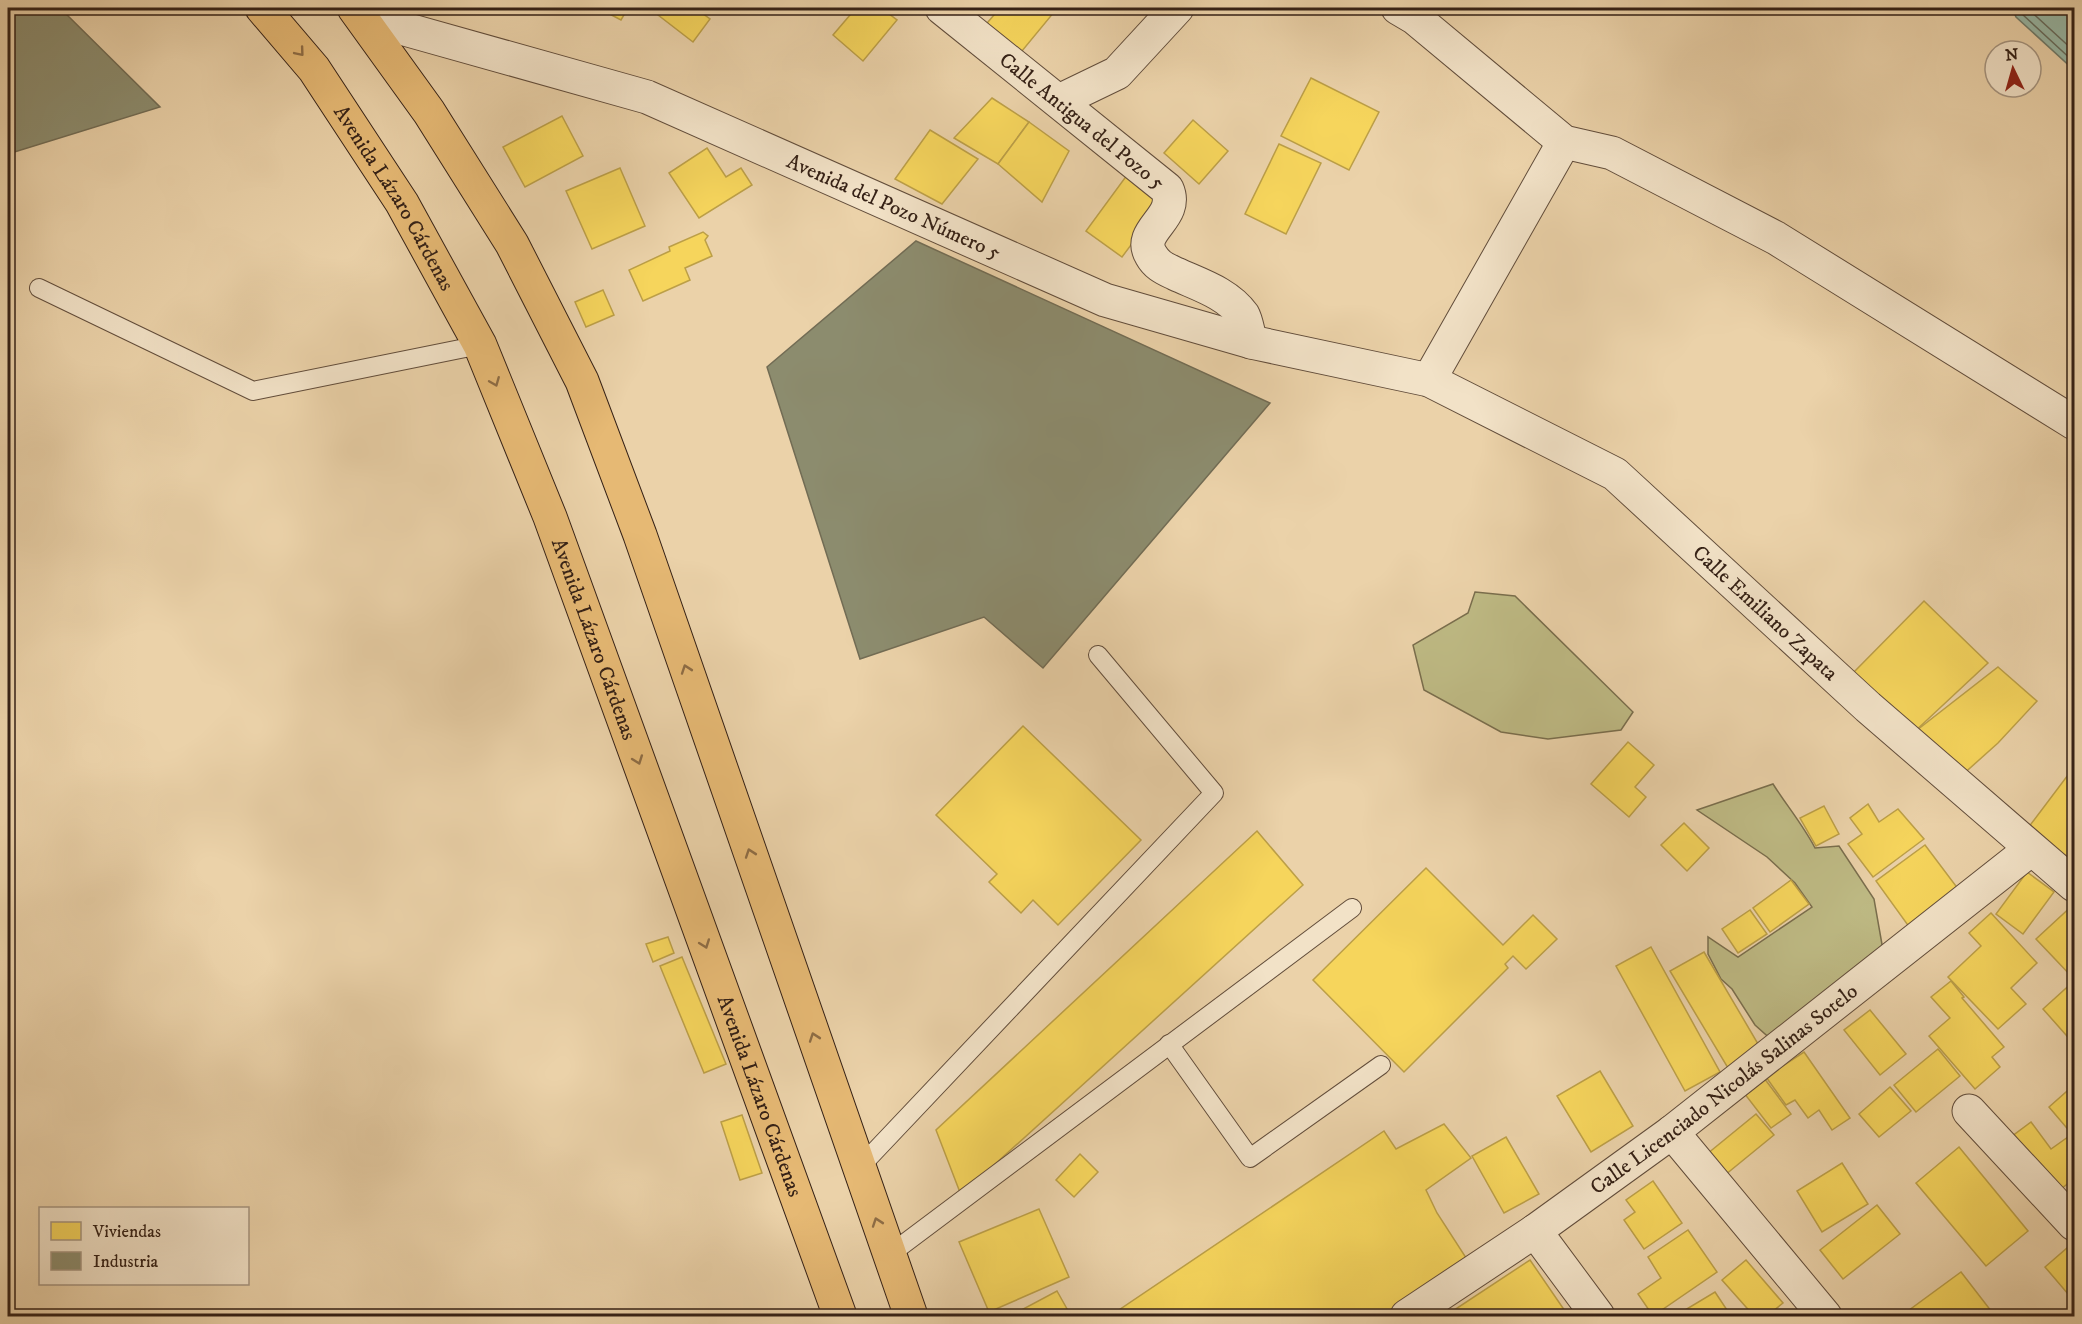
<svg xmlns="http://www.w3.org/2000/svg" width="2082" height="1324" font-family="'IM FELL DW Pica',serif">
<rect width="100%" height="100%" fill="#ebd2a9"/>
<filter id="stains"><feTurbulence type="fractalNoise" baseFrequency=".00333" numOctaves="4"/><feColorMatrix values="0 0 0 0 .2 0 0 0 0 .09 0 0 0 0 .02 0 0 0 .5 -.17"/></filter>
<radialGradient id="worn" r=".72"><stop offset=".6" stop-color="#630" stop-opacity="0"/><stop offset="1" stop-color="#630" stop-opacity=".3"/></radialGradient>
<g fill="#beba84" stroke="#7a6e4d" stroke-width="1.5">
<path d="M1475,592L1515,596L1633,712L1621,730L1548,739L1501,732L1424,690L1413,645L1468,613Z"/>
<path d="M1773,784C1787,806 1803,825 1815,848L1839,846L1874,899L1883,950L1774,1042L1755,1025L1732,989L1721,979L1708,954V937L1738,957L1812,907L1795,883L1767,857L1697,810Z"/>
</g>
<path fill="#98b8a6" stroke="#707c6c" stroke-width="1.5" d="M2012,8H2074V70L2016,17Z"/>
<g fill="#f6d55c" stroke="#bc9f47" stroke-width="1.5">
<path d="M598,8H628L621,20Z"/>
<path d="M649,8H695L710,19L693,42Z"/>
<path d="M856,8H881L897,20L863,61L833,35Z"/>
<path d="M1000,8H1051L1055,11L1017,57L982,29Z"/>
<path d="M1311,78L1379,112L1349,170L1281,136Z"/>
<path d="M992,98L1029,122L998,164L954,138Z"/>
<path d="M562,116L583,156L525,187L503,147Z"/>
<path d="M1193,120L1228,151L1199,184L1164,153Z"/>
<path d="M1029,122L1069,151L1042,202L998,164Z"/>
<path d="M930,130L978,159L942,204L895,179Z"/>
<path d="M1279,144L1321,163L1286,234L1245,214Z"/>
<path d="M707,148L726,177L741,168L752,185L699,218L669,173Z"/>
<path d="M620,168L645,226L592,249L566,191Z"/>
<path d="M1130,171L1166,198L1122,257L1086,231Z"/>
<path d="M703,232L708,236L705,240L712,256L685,268L690,280L643,301L629,270L670,251L669,247Z"/>
<path d="M603,290L614,315L586,327L575,302Z"/>
<path d="M1924,601L1988,663L1912,734L1854,672Z"/>
<path d="M1998,667L2037,701L1998,743L1960,777L1912,734Z"/>
<path d="M1023,726L1141,840L1058,925L1033,900L1021,913L989,882L997,874L936,815Z"/>
<path d="M1628,742L1654,765L1635,787L1646,797L1629,817L1591,784Z"/>
<path d="M2074,767V850L2069,858L2028,828Z"/>
<path d="M1868,804L1879,822L1898,809L1924,839L1873,877L1848,844L1862,834L1850,818Z"/>
<path d="M1824,806L1839,834L1816,846L1800,818Z"/>
<path d="M1684,823L1709,848L1687,871L1661,845Z"/>
<path d="M1257,831L1303,885L961,1195L936,1130Z"/>
<path d="M1925,845L1965,898L1915,935L1876,881Z"/>
<path d="M1426,868L1503,945L1533,915L1557,939L1526,969L1513,956L1505,964L1508,968L1404,1072L1313,980Z"/>
<path d="M2027,872L2054,892L2023,934L1996,914Z"/>
<path d="M1791,880L1809,904L1770,932L1753,908Z"/>
<path d="M2074,904V976L2073,978L2036,939Z"/>
<path d="M1750,910L1767,934L1738,953L1722,929Z"/>
<path d="M1991,913L2037,963L2011,988L2026,1004L1998,1029L1948,977L1981,946L1969,933Z"/>
<path d="M668,937L674,953L653,962L646,944Z"/>
<path d="M1651,947L1720,1072L1685,1091L1616,966Z"/>
<path d="M1704,952L1761,1049L1728,1068L1670,971Z"/>
<path d="M682,957L726,1064L704,1073L660,966Z"/>
<path d="M1951,981L1964,997L1962,998L2004,1047L1992,1057L2000,1067L1975,1089L1929,1036L1950,1018L1931,997Z"/>
<path d="M2074,981V1044L2043,1009Z"/>
<path d="M1870,1010L1906,1054L1880,1075L1844,1030Z"/>
<path d="M1938,1049L1960,1076L1916,1112L1894,1085Z"/>
<path d="M1804,1052L1850,1118L1832,1130L1819,1110L1808,1118L1795,1100L1786,1105L1766,1077Z"/>
<path d="M1600,1071L1633,1126L1591,1152L1557,1096Z"/>
<path d="M1764,1078L1791,1114L1771,1128L1744,1093Z"/>
<path d="M2074,1085V1130L2071,1133L2049,1107Z"/>
<path d="M1890,1087L1911,1111L1879,1137L1859,1114Z"/>
<path d="M1756,1114L1774,1135L1725,1175L1707,1154Z"/>
<path d="M742,1115L762,1173L740,1180L721,1122Z"/>
<path d="M2031,1122L2051,1149L2068,1137L2074,1146V1179L2054,1194L2011,1137Z"/>
<path d="M1444,1124L1471,1158L1426,1190L1437,1213L1472,1267L1396,1316H1110L1384,1131L1396,1149Z"/>
<path d="M1506,1137L1539,1194L1504,1213L1472,1156Z"/>
<path d="M1959,1147L2028,1231L1986,1266L1916,1183Z"/>
<path d="M1080,1154L1098,1172L1074,1197L1056,1180Z"/>
<path d="M1842,1163L1868,1204L1822,1232L1797,1191Z"/>
<path d="M1653,1181L1682,1223L1644,1249L1624,1220L1635,1212L1626,1200Z"/>
<path d="M1877,1205L1900,1234L1843,1279L1820,1250Z"/>
<path d="M1039,1209L1069,1277L989,1312L959,1242Z"/>
<path d="M1688,1230L1717,1272L1653,1316L1638,1294L1661,1278L1648,1257Z"/>
<path d="M2074,1242V1301L2045,1267Z"/>
<path d="M1530,1260L1567,1314L1562,1316H1445Z"/>
<path d="M1746,1260L1783,1303L1767,1316H1754L1722,1280Z"/>
<path d="M1961,1272L1995,1316H1901Z"/>
<path d="M1057,1291L1071,1316H1010Z"/>
<path d="M1715,1292L1731,1316H1675Z"/>
</g>
<g fill="#8c8c6e" stroke="#726c54" stroke-width="1.5">
<path d="M8,8H60L160,107L8,154Z"/>
<path d="M916,241L1270,403L1043,668L984,617L860,659L767,367Z"/>
</g>
<g fill="none" stroke-linecap="round" stroke-linejoin="round">
<g stroke="#666c5e" stroke-width="1.5">
<path d="M2019,8L2022,14L2074,62"/>
<path d="M2027,8L2074,51"/>
</g>
<g stroke="#624d3b" stroke-width="20">
<g id="lane">
<path d="M39,288L253,391L480,345"/>
<path d="M1169,1044L1250,1158L1381,1065"/>
<path d="M859,1168L1214,793L1098,655"/>
<path d="M889,1255L1352,908"/>
</g>
</g>
<g stroke="#624d3b" stroke-width="35">
<g id="street">
<path id="s1" d="M942,8L1167,189C1180,218 1136,230 1151,255C1157,266 1166,269 1176,274C1200,285 1227,293 1243,315C1247,322 1248,334 1251,342"/>
<path d="M1398,8L1415,18L1564,142L1612,153L1776,238L2074,423"/>
<path id="s2" d="M362,17L647,97L1105,300L1251,342L1429,380L1615,474L1868,707L2074,885"/>
<path d="M1059,101L1117,73L1177,8"/>
<path d="M1429,380L1564,142"/>
<path d="M1969,1111L2074,1224"/>
<path d="M1672,1132L1825,1316"/>
<path d="M1535,1231L1598,1316"/>
<path id="s3" d="M1407,1316L1535,1231L1672,1132L2031,849"/>
</g>
</g>
<g stroke="#352116" stroke-width="35">
<g id="primary">
<path id="s4" d="M262,8L314,69L402,203L480,345L550,517L840,1316"/>
<path d="M354,8L429,112L512,244L582,381L640,535L911,1316"/>
</g>
</g>
<use href="#lane" stroke="#f2e2c7" stroke-width="18"/>
<use href="#street" stroke="#f2e2c7" stroke-width="33"/>
<use href="#primary" stroke="#e6b974" stroke-width="33"/>
</g>
<defs><path id="oneway-chevron" d="M-2-3.5L2.5 0L-2 3.5" fill="none" stroke-width="1.6" stroke-linecap="round" stroke-linejoin="round" transform="scale(1.5)"/></defs>
<g stroke="#8e6d45">
<use href="#oneway-chevron" transform="translate(300 52) rotate(50)"/>
<use href="#oneway-chevron" transform="translate(495 382) rotate(68)"/>
<use href="#oneway-chevron" transform="translate(686 669) rotate(-109)"/>
<use href="#oneway-chevron" transform="translate(638 760) rotate(70)"/>
<use href="#oneway-chevron" transform="translate(750 853) rotate(-109)"/>
<use href="#oneway-chevron" transform="translate(705 944) rotate(70)"/>
<use href="#oneway-chevron" transform="translate(814 1037) rotate(-109)"/>
<use href="#oneway-chevron" transform="translate(877 1222) rotate(-109)"/>
</g>
<g text-anchor="middle" stroke-width="6" stroke-linejoin="round" paint-order="stroke">
<g font-size="21" fill="#352116" stroke="#f2e2c7">
<text dy="7" stroke="none"><textPath href="#s1" startOffset="180">Calle Antigua del Pozo 5</textPath></text>
<text dy="7" stroke="none"><textPath href="#s4" startOffset="232">Avenida Lázaro Cárdenas</textPath></text>
<text dy="7" stroke="none"><textPath href="#s2" startOffset="566">Avenida del Pozo Número 5</textPath></text>
<text dy="7" stroke="none"><textPath href="#s2" startOffset="1544">Calle Emiliano Zapata</textPath></text>
<text dy="7" stroke="none"><textPath href="#s4" startOffset="718">Avenida Lázaro Cárdenas</textPath></text>
<text dy="7" stroke="none"><textPath href="#s3" startOffset="390">Calle Licenciado Nicolás Salinas Sotelo</textPath></text>
<text dy="7" stroke="none"><textPath href="#s4" startOffset="1204">Avenida Lázaro Cárdenas</textPath></text>
</g>
</g>
<rect width="2082" height="1324" fill="none" stroke="#ebd2a9" stroke-width="30"/>
<rect x="9" y="9" width="2064" height="1306" fill="none" stroke="#352116" stroke-width="3"/>
<rect x="15" y="15" width="2052" height="1294" fill="none" stroke="#352116" stroke-width="1.5"/>
<rect x="39" y="1207" width="210" height="78" fill="#f2e2c7" stroke="#a69580" stroke-width="1.5"/>
<rect x="51" y="1222" width="30" height="18" fill="#f6d55c" stroke="#a69580" stroke-width="1.5"/>
<text x="93" y="1237" font-size="18" fill="#352116">Viviendas</text>
<rect x="51" y="1252" width="30" height="18" fill="#8c8c6e" stroke="#a69580" stroke-width="1.5"/>
<text x="93" y="1267" font-size="18" fill="#352116">Industria</text>
<g transform="translate(2013 69) rotate(355)"><circle r="28" fill="#f2e2c7" stroke="#a69580" stroke-width="1.5"/>
<path d="M0-4.5L10 22L0 15L-10 22Z" fill="#8f2418"/>
<text y="-9" font-size="16" font-weight="bold" text-anchor="middle" fill="#352116">N</text>
</g>
<rect width="100%" height="100%" filter="url(#stains)"/>
<rect width="100%" height="100%" fill="url(#worn)"/>
</svg>
